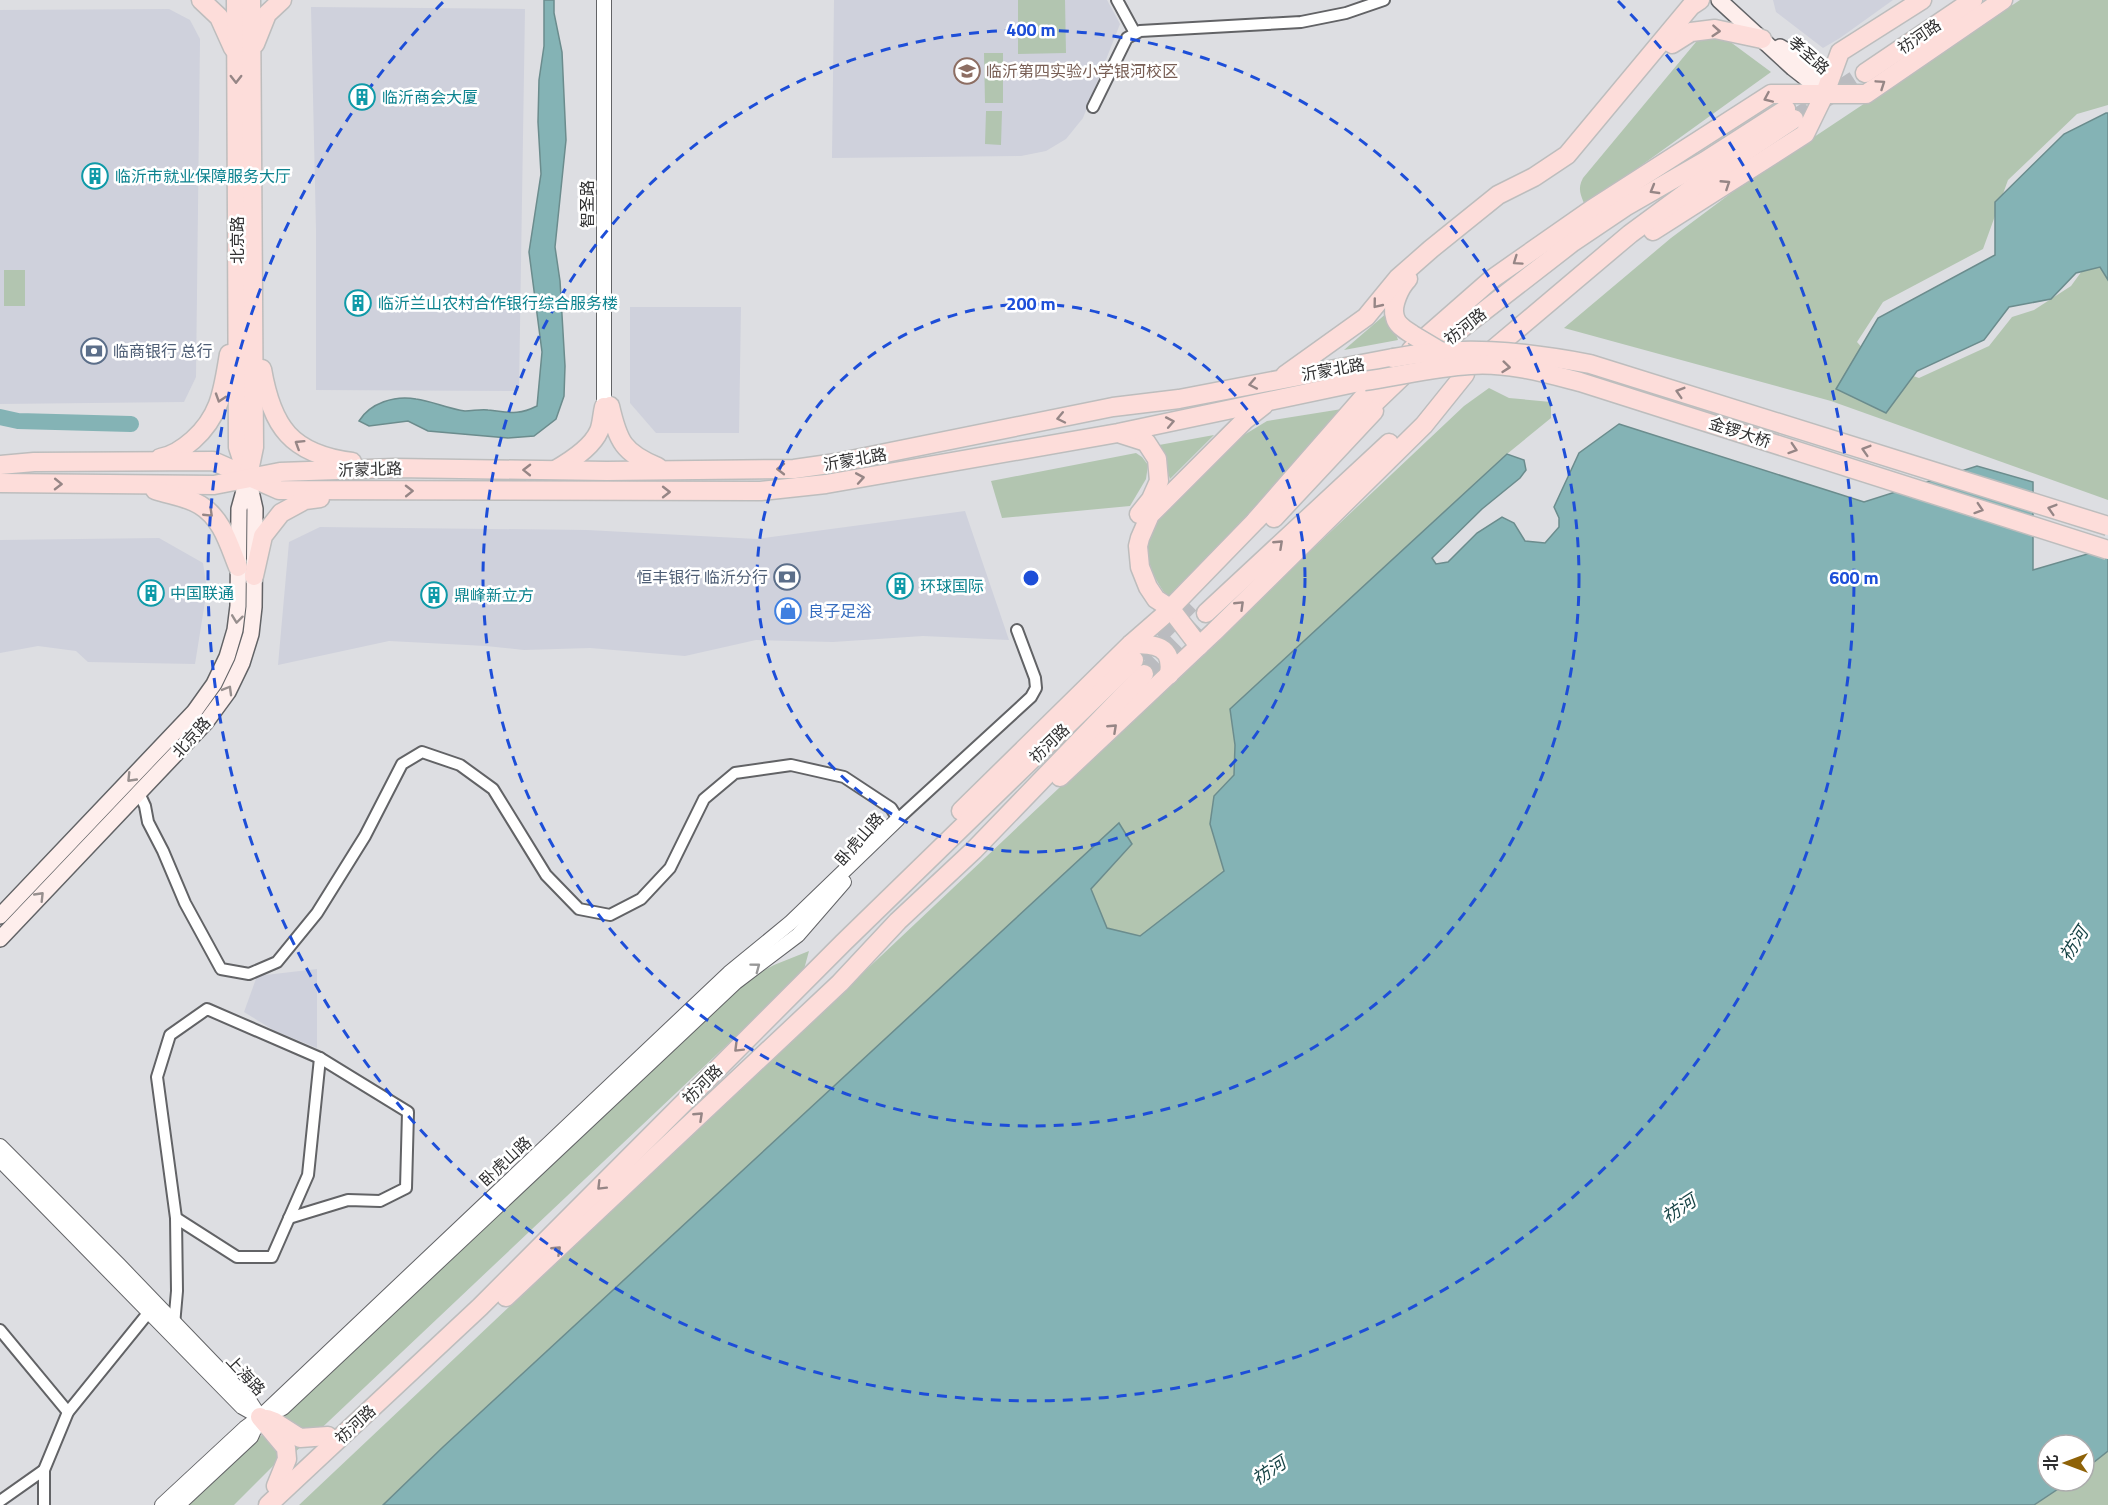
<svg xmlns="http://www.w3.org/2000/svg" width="2108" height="1505" font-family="'Titillium Web','Noto Sans SC',sans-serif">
<rect width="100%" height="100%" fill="#dddee2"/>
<g fill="#cfd1dc">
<path d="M834,0H1107L1120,24L1083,118L1066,139L1046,151L1021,156L832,158Z"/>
<path d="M1773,0H1893L1840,38L1823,48L1776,12Z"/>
<path d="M311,7L525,9L519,391L316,390V230Z"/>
<path d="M169,9L190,20L200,39L196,377L184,402L0,404V10Z"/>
<path d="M630,307H741L739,433H656L630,403Z"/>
<path d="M965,511L1009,640L923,636L833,642L756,640L685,656L590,648L524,650L486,646L389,641L278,665L289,542L320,527L587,530L757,539Z"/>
<path d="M159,538L203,563L207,589L195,664L88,662L76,651L38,646L0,653V540Z"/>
<path d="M317,969V1048L275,1031L244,1012L257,976Z"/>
</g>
<g fill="#b2c5b0">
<path d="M1018,0H1065L1066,53L1018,54Z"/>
<path d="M2020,0H2108V105L2077,114L2008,180L1983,249L1883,302L1857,342L1876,363L1919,378L1989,346L2012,317L2034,310L2071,286L2087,264L2108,268V500L1831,401L1564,328L1671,238L1742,185Z"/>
<path d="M1721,35L1771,72L1585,206C1581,195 1577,189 1583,178L1701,36Z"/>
<path d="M984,53H1003V103H985Z"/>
<path d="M986,111H1002L1001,145L985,144Z"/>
<rect x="4" y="270" width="21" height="36"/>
<path d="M1388,312L1398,340L1344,350Z"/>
<path d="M1489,388L1509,398L1551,402V418L1507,454L1230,709L1235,745L1234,775L1214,796L1210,824L1224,871L1140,937L1107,928L1091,889L1132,844L1119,824L443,1447L383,1505H299L1464,406Z"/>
<path d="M1367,405L1168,598C1147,569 1141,550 1157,517L1239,438L1267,421Z"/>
<path d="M1214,435L1170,479L1159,445Z"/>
<path d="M1136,453L1142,457L1148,465L1146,479L1130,506L1002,518L991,481Z"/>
<path d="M809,951L803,973L311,1438L287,1459L277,1462L234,1505H187L749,978L774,965Z"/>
<path d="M2108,1451V1505H2034L2070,1481H2084V1470Z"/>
</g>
<g fill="#84b3b5" stroke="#6b8c8d" stroke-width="1.5">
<path d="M544,0H554V13L562,52L566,140L555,247L560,281L565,366L564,396L556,419L534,436L508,438L428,431L408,421L369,426L359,421C370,403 395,395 416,399C432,401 448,409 465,411C473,411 480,409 488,410C509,412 517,416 537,406L542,352L529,252L541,174L538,122L539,80L544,46Z"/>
<path d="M2106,113H2108V280L2100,267L2076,273L2051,299L2009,307L1984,340L1917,371L1886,413L1836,389L1878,318L1995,255V202L2064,134Z"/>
<path d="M1619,424L1864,502L1977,466L2033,482V570L2108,548V1451L2084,1470V1445H2048V1481H2070L2034,1505H383L443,1447L1119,823L1132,844L1091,889L1107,928L1140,936L1224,871L1210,824L1214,796L1234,775L1235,745L1230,709L1507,454L1524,460L1526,470L1520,478L1482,509L1432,558L1436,564L1448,562L1477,533L1502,517L1514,523L1525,541L1545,543L1559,527V518L1554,507L1579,453Z"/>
</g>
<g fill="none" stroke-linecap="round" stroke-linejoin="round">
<path stroke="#84b3b5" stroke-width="16" d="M0,417L18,421L131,424"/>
<g stroke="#babbbf" stroke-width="18" stroke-dasharray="18 9" stroke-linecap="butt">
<path d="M1794,119L1865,73"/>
<path d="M1139,655L1193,601"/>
<path d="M1144,674L1206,613"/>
</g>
<g stroke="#626366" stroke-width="14">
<g id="minor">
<path d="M1117,0L1135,33"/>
<path d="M1093,107L1127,38L1140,31L1301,22L1346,13L1384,0"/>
<path d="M139,793L145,806L148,822L163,851L185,903L221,969L249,974L277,962L317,913L365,836L402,764L422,752L460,765L493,789L546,875L579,909L610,915L641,899L670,868L704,799L735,773L791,765L844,777L891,808L898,819L1031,697L1036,688L1035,678L1017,630"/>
<path d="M176,1218L157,1077L170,1035L207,1009L320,1058L408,1112L406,1188L380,1201L348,1200L289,1218"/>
<path d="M174,1325L177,1291L176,1218L237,1257H272L308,1175L320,1058"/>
<path d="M0,1330L68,1412"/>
<path d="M0,1501L44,1470"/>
<path d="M44,1505V1470L68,1412L149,1312"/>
</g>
</g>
<g stroke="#626366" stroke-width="16">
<g id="tertiary">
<path d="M604,0V407"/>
<path d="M0,1146L119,1265L249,1400L260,1417"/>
<path d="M0,1160L242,1407L258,1416"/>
<path d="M162,1505L245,1428L260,1417L729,973L790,923L898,819"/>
<path d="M178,1505L251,1437L260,1417L283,1408L736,982L798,935L844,882"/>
</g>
</g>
<g stroke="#626366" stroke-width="18">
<g id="secondary">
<path d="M1719,0L1793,68L1825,93"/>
<path d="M1780,47L1802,60L1817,81"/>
<path d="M0,916L194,712L214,684L227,657L235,630L238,606L239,509L247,480"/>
<path d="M0,939L206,722L228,692L242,663L251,634L254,607L255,509L248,478"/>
</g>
</g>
<g stroke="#bdbdbd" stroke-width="21">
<g id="primary">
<path d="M201,0L219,17L233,48"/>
<path d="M236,0L238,447L248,478"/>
<path d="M255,44L267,14L282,0"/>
<path d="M1672,44L1691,32L1715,29L1762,39"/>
<path d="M1865,73L1973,0"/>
<path d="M1653,231L1805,134L1825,93L1840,52L1922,0"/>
<path d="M1408,279C1400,287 1391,306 1395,317C1397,326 1406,330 1413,335"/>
<path d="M1411,350L1492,279L1592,209L1771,94H1866L2003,0"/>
<path d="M1426,356L1573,242L1625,207L1705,161L1786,109"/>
<path d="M1483,358L1630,234L1710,175L1794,119"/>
<path d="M262,369C272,427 291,454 352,462"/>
<path d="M1285,375L1366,317L1398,278L1431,249L1498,195L1534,177L1567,155L1691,6L1700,0"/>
<path d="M610,406C618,441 623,453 658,467"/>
<path d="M1360,417L1410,369"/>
<path d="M1121,434L1146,442L1157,459L1159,481L1151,499L1139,514"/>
<path d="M160,458C172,456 184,448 193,440C221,415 223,389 229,354"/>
<path d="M0,465L34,462L213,461L279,490L761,491L826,484L1118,433L1364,381"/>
<path d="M555,470C569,462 592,447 599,431C602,424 602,415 604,407"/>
<path d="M248,476L254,447L251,0"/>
<path d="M0,483L214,485L280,472L395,468L607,471L794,469L836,463L1113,407L1179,399L1393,358"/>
<path d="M155,490C170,495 187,497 200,505C222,518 229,545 238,567"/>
<path d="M1274,518L1374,411"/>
<path d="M1256,520L1382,376"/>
<path d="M254,576L263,536L281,513L305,500L320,498"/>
<path d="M1206,613L1389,443"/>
<path d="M1131,644C1154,644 1174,645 1169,675"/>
<path d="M1199,646L1170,608L1156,599L1148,587L1140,567L1138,546L1140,538L1150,515L1245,420L1264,405"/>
<path d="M1060,777L1214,632L1424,425L1465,374"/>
<path d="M961,811L1131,644L1162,617L1264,512"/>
<path d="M506,1297L840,983L898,921L974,850L1144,674"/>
<path d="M260,1417L286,1448L287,1459L276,1486"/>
<path d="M267,1419L275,1422L300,1438L328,1436"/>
<path d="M268,1505L480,1307L843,943L1134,660"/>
</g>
</g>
<use href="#minor" stroke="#fff" stroke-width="10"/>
<use href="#tertiary" stroke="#fff" stroke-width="14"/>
<use href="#secondary" stroke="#feeeec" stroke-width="15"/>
<use href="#primary" stroke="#fdddda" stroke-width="18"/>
<g stroke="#bdbdbd" stroke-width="21" stroke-linecap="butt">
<g id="primary-bridge">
<path d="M1413,335L1440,351"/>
<path d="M1393,358C1462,345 1521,351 1590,364L2108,526"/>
<path d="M1364,381C1399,376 1435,367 1470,365C1507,362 1545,373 1580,382L2108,550"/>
</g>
</g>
<use href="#primary-bridge" stroke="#fdddda" stroke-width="18"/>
</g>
<defs><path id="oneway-chevron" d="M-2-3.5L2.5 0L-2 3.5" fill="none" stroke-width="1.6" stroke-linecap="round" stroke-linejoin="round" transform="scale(1.5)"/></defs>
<g stroke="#968686">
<use href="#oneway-chevron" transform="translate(1716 31) rotate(4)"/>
<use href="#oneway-chevron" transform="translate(236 79) rotate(90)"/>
<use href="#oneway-chevron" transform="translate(1881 84) rotate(-34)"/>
<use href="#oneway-chevron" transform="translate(1768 98) rotate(156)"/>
<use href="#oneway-chevron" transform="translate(1726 184) rotate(-33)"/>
<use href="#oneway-chevron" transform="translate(1654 190) rotate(150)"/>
<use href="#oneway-chevron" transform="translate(1517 261) rotate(145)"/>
<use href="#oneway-chevron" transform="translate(1377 304) rotate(129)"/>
<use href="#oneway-chevron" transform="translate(1506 367) rotate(6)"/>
<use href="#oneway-chevron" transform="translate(1253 384) rotate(169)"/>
<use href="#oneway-chevron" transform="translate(1680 392) rotate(-163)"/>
<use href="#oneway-chevron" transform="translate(220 398) rotate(108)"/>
<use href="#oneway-chevron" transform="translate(1061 418) rotate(168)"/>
<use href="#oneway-chevron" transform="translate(1170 422) rotate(-11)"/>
<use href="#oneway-chevron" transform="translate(299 444) rotate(-148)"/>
<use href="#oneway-chevron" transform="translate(1793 449) rotate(18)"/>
<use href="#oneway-chevron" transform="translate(1866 450) rotate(-163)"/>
<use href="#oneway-chevron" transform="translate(781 469) rotate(180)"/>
<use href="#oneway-chevron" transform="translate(527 470) rotate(-179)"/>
<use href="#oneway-chevron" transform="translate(860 478) rotate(-10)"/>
<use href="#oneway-chevron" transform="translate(58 484) rotate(1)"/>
<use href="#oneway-chevron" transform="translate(409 491) rotate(-1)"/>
<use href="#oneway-chevron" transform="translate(666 492)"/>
<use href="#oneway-chevron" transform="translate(1979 509) rotate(18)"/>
<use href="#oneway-chevron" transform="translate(2052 509) rotate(-163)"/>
<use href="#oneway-chevron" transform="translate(209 513) rotate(44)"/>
<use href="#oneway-chevron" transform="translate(1279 544) rotate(-43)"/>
<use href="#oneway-chevron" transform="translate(1240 605) rotate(-44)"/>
<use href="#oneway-chevron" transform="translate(1113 728) rotate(-43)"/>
<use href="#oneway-chevron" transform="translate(738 1048) rotate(135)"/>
<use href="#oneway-chevron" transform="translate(699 1116) rotate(-43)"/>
<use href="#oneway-chevron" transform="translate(601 1186) rotate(135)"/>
<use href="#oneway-chevron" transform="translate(557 1250) rotate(-43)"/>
</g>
<g stroke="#978f8e">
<use href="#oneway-chevron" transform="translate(237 619) rotate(97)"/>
<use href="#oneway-chevron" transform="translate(228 690) rotate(-60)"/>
<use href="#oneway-chevron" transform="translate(131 778) rotate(134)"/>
<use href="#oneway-chevron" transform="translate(40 896) rotate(-46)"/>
</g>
<use stroke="#989898" href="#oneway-chevron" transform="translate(756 967) rotate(-37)"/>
<g fill="none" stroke="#1d4ed8" stroke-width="3" stroke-dasharray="10 8">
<circle cx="1031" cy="578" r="274"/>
<circle cx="1031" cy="578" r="548"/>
<path d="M1618 1A823 823 0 1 1 444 1"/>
</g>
<defs>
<g id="school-ring" transform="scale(1.35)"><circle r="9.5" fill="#fff" stroke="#8d6e63" stroke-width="1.5"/><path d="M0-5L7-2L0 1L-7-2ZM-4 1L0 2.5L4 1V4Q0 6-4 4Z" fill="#8d6e63"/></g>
<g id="building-ring" transform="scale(1.35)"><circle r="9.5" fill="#fff" stroke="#0f9aa8" stroke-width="1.5"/><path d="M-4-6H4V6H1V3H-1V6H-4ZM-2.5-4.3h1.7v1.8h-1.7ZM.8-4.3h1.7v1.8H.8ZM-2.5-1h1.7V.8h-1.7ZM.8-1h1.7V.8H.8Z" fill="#0f9aa8"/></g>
<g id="bank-ring" transform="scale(1.35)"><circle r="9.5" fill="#fff" stroke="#5c6f8a" stroke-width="1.5"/><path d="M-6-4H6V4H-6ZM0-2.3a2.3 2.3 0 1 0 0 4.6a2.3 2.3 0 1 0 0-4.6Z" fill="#5c6f8a"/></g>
<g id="shop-ring" transform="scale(1.35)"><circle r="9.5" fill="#fff" stroke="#3f7fe0" stroke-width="1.5"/><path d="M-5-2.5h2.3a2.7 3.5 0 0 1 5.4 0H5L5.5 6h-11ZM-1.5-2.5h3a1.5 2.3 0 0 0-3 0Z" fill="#3f7fe0"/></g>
</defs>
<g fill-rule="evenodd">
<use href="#school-ring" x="967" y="71"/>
<use href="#building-ring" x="362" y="97"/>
<use href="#building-ring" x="95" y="176"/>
<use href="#building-ring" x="358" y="303"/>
<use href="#bank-ring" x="94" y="351"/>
<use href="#bank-ring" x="787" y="577"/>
<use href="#building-ring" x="900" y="586"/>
<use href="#building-ring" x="151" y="593"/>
<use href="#building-ring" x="434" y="595"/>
<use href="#shop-ring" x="788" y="611"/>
</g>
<g text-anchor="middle" stroke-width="5" stroke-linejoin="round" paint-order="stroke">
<g font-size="16" fill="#303031" stroke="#fff">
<text transform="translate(1919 36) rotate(-34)" y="6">祊河路</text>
<text transform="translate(1809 55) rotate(41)" y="6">孝圣路</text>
<text transform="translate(587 204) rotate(-90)" y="6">智圣路</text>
<text transform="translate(237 240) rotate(-90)" y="6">北京路</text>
<text transform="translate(1465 326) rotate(-38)" y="6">祊河路</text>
<text transform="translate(1333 369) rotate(-10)" y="6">沂蒙北路</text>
<text transform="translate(1740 432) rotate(18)" y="6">金锣大桥</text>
<text transform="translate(855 459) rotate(-10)" y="6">沂蒙北路</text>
<text transform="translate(370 469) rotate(-2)" y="6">沂蒙北路</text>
<text transform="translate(191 737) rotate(-48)" y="6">北京路</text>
<text transform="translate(1049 743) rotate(-44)" y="6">祊河路</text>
<text transform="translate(859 839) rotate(-49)" y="6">卧虎山路</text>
<text transform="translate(702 1084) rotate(-45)" y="6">祊河路</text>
<text transform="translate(505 1161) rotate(-43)" y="6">卧虎山路</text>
<text transform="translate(246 1375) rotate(47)" y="6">上海路</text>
<text transform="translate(355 1424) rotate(-43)" y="6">祊河路</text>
</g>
<g font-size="16" fill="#785e54" stroke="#fff" text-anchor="start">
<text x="986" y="77">临沂第四实验小学银河校区</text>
</g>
<g font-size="16" fill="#0d838f" stroke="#fff" text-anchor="start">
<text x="382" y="103">临沂商会大厦</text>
<text x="115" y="182">临沂市就业保障服务大厅</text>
<text x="378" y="309">临沂兰山农村合作银行综合服务楼</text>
<text x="920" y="592">环球国际</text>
<text x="170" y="599">中国联通</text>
<text x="454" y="601">鼎峰新立方</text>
</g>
<g font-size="16" fill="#4e5e75" stroke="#fff" text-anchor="start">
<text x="113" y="357">临商银行 总行</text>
<text x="768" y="583" text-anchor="end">恒丰银行 临沂分行</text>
</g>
<g font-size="16" fill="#366cbe" stroke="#fff" text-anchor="start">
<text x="808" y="617">良子足浴</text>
</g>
<g font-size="18" font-style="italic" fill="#184446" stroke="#fff">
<text transform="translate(2074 944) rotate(-57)" y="6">祊河</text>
<text transform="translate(1679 1209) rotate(-33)" y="6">祊河</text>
<text transform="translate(1269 1471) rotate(-33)" y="6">祊河</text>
</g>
</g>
<circle cx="1031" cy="578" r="9" fill="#1d4ed8" stroke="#fff" stroke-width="3"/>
<g font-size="18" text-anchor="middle" font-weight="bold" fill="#1d4ed8" stroke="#fff" stroke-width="5" stroke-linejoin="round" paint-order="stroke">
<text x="1031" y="36">400 m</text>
<text x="1031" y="310">200 m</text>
<text x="1854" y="584">600 m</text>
</g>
<g transform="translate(2066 1463) rotate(270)"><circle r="28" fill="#ffffff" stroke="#acacad" stroke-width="1.5"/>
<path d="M0-4.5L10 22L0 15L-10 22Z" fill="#8e6208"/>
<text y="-9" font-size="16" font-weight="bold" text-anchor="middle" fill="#303031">北</text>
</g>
</svg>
